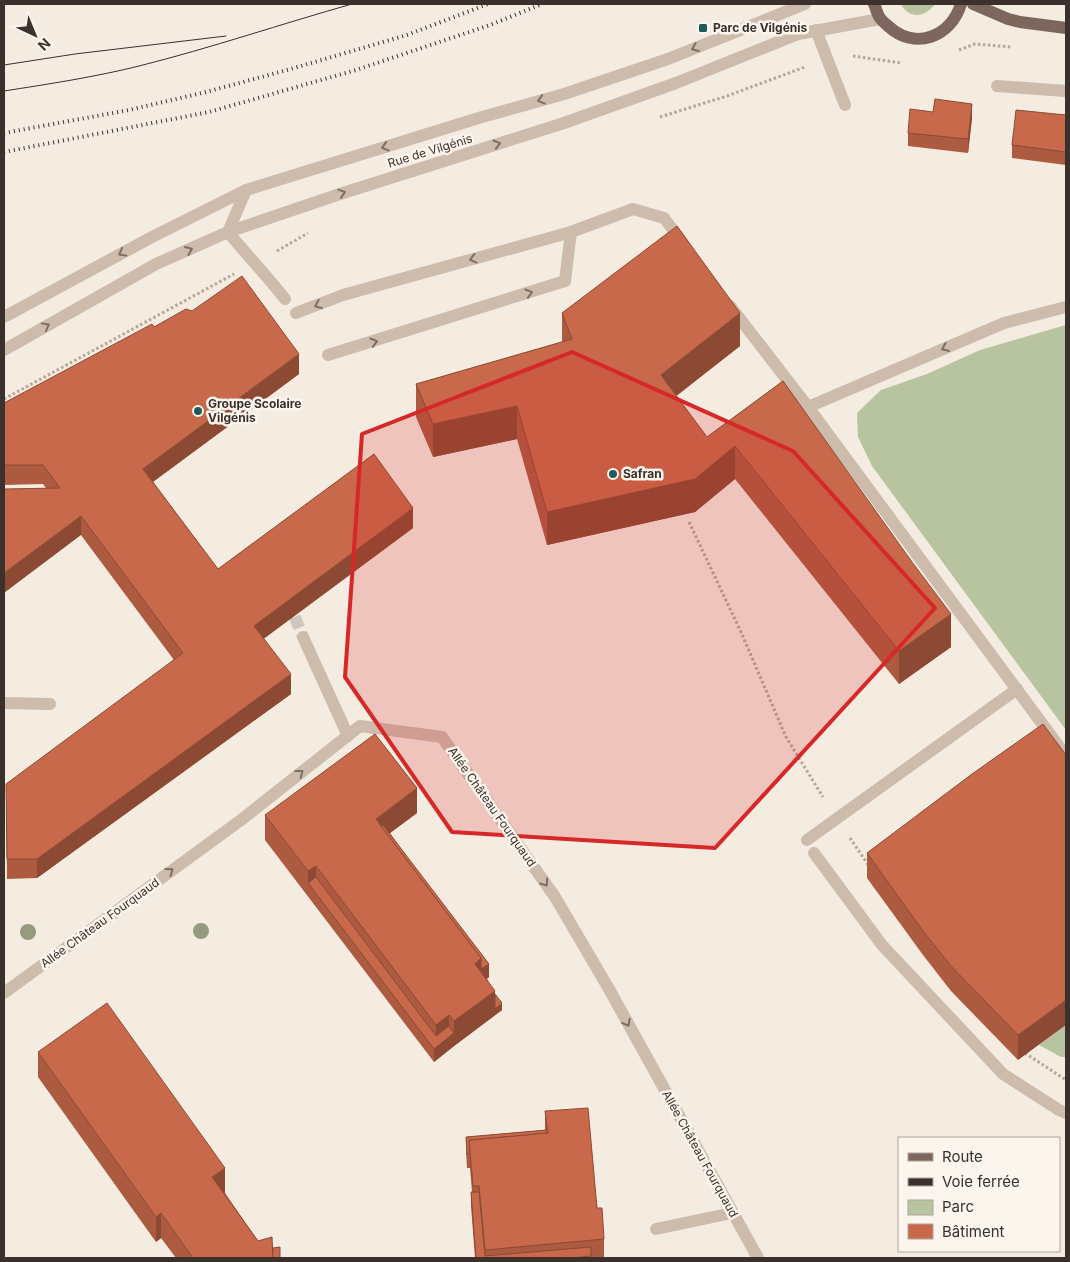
<svg xmlns="http://www.w3.org/2000/svg" width="1070" height="1262" font-family="Inter,sans-serif">
<rect width="100%" height="100%" fill="#f4ebe1"/>
<g fill="#b8c4a0">
<path d="M901,4H935C926,17 909,20 901,4Z"/>
<path d="M1066,325V730L872,466L858,437L857,413L881,390L927,374L980,350Z"/>
<path d="M1066,1025V1057H1061L1039,1045Z"/>
</g>
<g fill="none" stroke-linecap="round" stroke-linejoin="round">
<path stroke="#cfc6bd" stroke-width="12" stroke-dasharray="12 6" stroke-linecap="butt" d="M288,600L303,637"/>
<g stroke="#b9a596" stroke-width="3" stroke-dasharray="2.5 2.5" stroke-linecap="butt">
<path d="M959,50L975,44L1011,47"/>
<path d="M853,56L901,63"/>
<path d="M660,117L727,96L805,67"/>
<path d="M277,251L308,233"/>
<path d="M4,399L234,274"/>
<path d="M689,522L741,632L786,737L823,797"/>
<path d="M850,838L869,866"/>
<path d="M1025,1053L1066,1080"/>
</g>
<g stroke="#cdbbac" stroke-width="12">
<path d="M816,30L845,105"/>
<path d="M997,86L1066,91"/>
<path d="M246,190L228,232C247,255 267,276 285,299"/>
<path d="M730,306L808,407L1066,756"/>
<path d="M296,313L343,295L571,232L633,209L664,218L682,242"/>
<path d="M4,317L152,237L246,190L482,117L564,94L668,59L805,4"/>
<path d="M4,350L156,264L228,232L343,193L564,123L676,83L798,34L880,19"/>
<path d="M328,355L565,281L571,232"/>
<path d="M808,407L1004,323L1066,307"/>
<path d="M303,637L348,736"/>
<path d="M4,703L50,704"/>
<path d="M807,840L1017,689"/>
<path d="M814,853L882,945L1003,1074L1059,1110L1066,1113"/>
<path d="M4,993L241,820L360,726L442,737L555,897L609,989L758,1258"/>
<path d="M656,1229L732,1213"/>
</g>
<g stroke="#7d675c" stroke-width="12">
<path d="M874,4C876,8 877,14 880,18C882,21 886,24 888,26C915,51 951,37 961,4"/>
<path d="M973,4L1008,19L1020,22L1066,28"/>
</g>
<g stroke="#3b302b" stroke-width="1">
<path d="M4,65L75,54L226,36"/>
<path d="M4,91C49,84 95,77 139,66C211,48 281,24 352,4"/>
</g>
<g stroke="#3b302b" stroke-width="4" stroke-dasharray="1 4" stroke-linecap="butt">
<path d="M4,133L129,110L206,92L287,70L407,35L488,4"/>
<path d="M4,152L209,112L356,70L490,25L542,4"/>
</g>
</g>
<g fill="#969b7f">
<circle cx="201" cy="931" r="8"/>
<circle cx="28" cy="932" r="8"/>
</g>
<g fill="#ac5a40">
<path d="M1066,115V165L1012,158V145Z"/>
<path d="M972,118L968,153L908,146V133Z"/>
<path d="M562,313L740,346L676,396L707,437L783,381L951,647L899,684L735,479L695,512L547,545L517,439L433,457L416,417V384L562,342Z"/>
<path d="M154,327L299,374L153,482L218,569L413,528L263,639L291,694L37,878L7,879L6,804L174,660L43,484L4,485V403Z"/>
<path d="M1043,724L1018,1060L951,991L923,955L867,878V853Z"/>
<path d="M417,813L390,833L489,977L487,979L495,994L502,1010L454,1046L434,1062L265,840V815Z"/>
<path d="M38,1052L225,1193L258,1241L273,1248L280,1258H176L161,1238L156,1242L38,1077Z"/>
<path d="M545,1111L597,1208L604,1239V1258H475L471,1206V1192H472L470,1168H467L466,1151V1137L545,1130Z"/>
</g>
<g fill="#8c4a34">
<path d="M972,104V118L968,153V139Z"/>
<path d="M740,313V346L661,408V375Z"/>
<path d="M299,354V374L143,489V469Z"/>
<path d="M517,406V439L433,457V424Z"/>
<path d="M735,446V479L695,512L547,545V512Z"/>
<path d="M413,508V528L254,646V626Z"/>
<path d="M81,516V535L4,593V573Z"/>
<path d="M951,614V647L899,684V651Z"/>
<path d="M291,674V694L37,878V859Z"/>
<path d="M417,788V813L382,839L376,819Z"/>
<path d="M316,866V891L308,883V871Z"/>
<path d="M481,958L489,964V977L478,986L475,964Z"/>
<path d="M495,991V1009L502,1003V1010L454,1046V1021Z"/>
<path d="M1066,1000V1025L1018,1060V1035Z"/>
<path d="M449,1015V1036L454,1033V1046L434,1062V1049L436,1047V1025Z"/>
<path d="M225,1168V1193L212,1202V1177Z"/>
<path d="M161,1213V1238L156,1242V1217Z"/>
</g>
<g fill="#c8694b" stroke="#8c4a34">
<path d="M935,99L972,104L968,139L908,133L910,109L933,112Z"/>
<path d="M1016,110L1066,115V152L1012,145Z"/>
<path d="M677,226L740,313L661,375L707,437L783,381L912,562L951,614L899,651L735,446L695,479L547,512L517,406L433,424L416,384L572,339L562,313Z"/>
<path d="M242,276L299,354L143,469L218,569L374,454L413,508L254,626L291,674L37,859H7L6,784L183,653L81,516L4,573V489L60,488L43,465H4V403L152,324L154,327L186,309L192,311Z"/>
<path d="M1043,724L1066,755V1000L1018,1035L951,966L923,931L867,853L972,774Z"/>
<path d="M375,734L417,788L376,819L481,958L475,964L495,991L454,1021L449,1015L436,1025L316,866L308,871L265,815Z"/>
<path d="M383,825L489,964L481,969V958L381,826Z"/>
<path d="M316,877L436,1036L449,1026L454,1033L434,1049L308,883Z"/>
<path d="M495,994L502,1003L495,1009Z"/>
<path d="M107,1003L225,1168L212,1177L258,1241L272,1237L273,1258H193L161,1213L156,1217L38,1052Z"/>
<path d="M588,1108L597,1208H602L604,1239L485,1250L479,1186H473L469,1140L548,1133L545,1111Z"/>
<path d="M547,1130V1133L469,1140L470,1154H467L466,1137Z"/>
<path d="M471,1192H479L485,1256L591,1247V1256L571,1258H476Z"/>
<path d="M280,1247V1258H273V1248Z"/>
</g>
<defs><path id="oneway-chevron" d="M-2-3.5L2.5 0L-2 3.5" fill="none" stroke-width="1.6" stroke-linecap="round" stroke-linejoin="round" transform="scale(1.25)"/></defs>
<g stroke="#7d6f65">
<use href="#oneway-chevron" transform="translate(695 48) rotate(158)"/>
<use href="#oneway-chevron" transform="translate(541 100) rotate(164)"/>
<use href="#oneway-chevron" transform="translate(497 144) rotate(-17)"/>
<use href="#oneway-chevron" transform="translate(385 147) rotate(163)"/>
<use href="#oneway-chevron" transform="translate(342 193) rotate(-18)"/>
<use href="#oneway-chevron" transform="translate(189 250) rotate(-24)"/>
<use href="#oneway-chevron" transform="translate(122 253) rotate(151)"/>
<use href="#oneway-chevron" transform="translate(473 259) rotate(165)"/>
<use href="#oneway-chevron" transform="translate(529 293) rotate(-17)"/>
<use href="#oneway-chevron" transform="translate(318 305) rotate(158)"/>
<use href="#oneway-chevron" transform="translate(46 326) rotate(-29)"/>
<use href="#oneway-chevron" transform="translate(374 342) rotate(-17)"/>
<use href="#oneway-chevron" transform="translate(945 348) rotate(157)"/>
<use href="#oneway-chevron" transform="translate(300 773) rotate(-38)"/>
<use href="#oneway-chevron" transform="translate(170 871) rotate(-36)"/>
<use href="#oneway-chevron" transform="translate(545 883) rotate(55)"/>
<use href="#oneway-chevron" transform="translate(627 1023) rotate(61)"/>
</g>
<path fill="#d62828" fill-opacity="0.2" stroke="#d62828" stroke-width="4" stroke-linejoin="round" d="M572,352L793,451L935,608L715,848L452,832L345,677L362,434Z"/>
<g fill="#1f5a5e" stroke="#fbf5ee" stroke-width="2">
<rect x="698" y="23" width="10" height="10" rx="2.5"/>
<circle cx="198" cy="411" r="5"/>
<circle cx="613" cy="474" r="5"/>
</g>
<g text-anchor="middle" stroke-width="5" stroke-linejoin="round" paint-order="stroke">
<g font-size="12" font-weight="bold" fill="#3b302b" stroke="#fbf5ee" text-anchor="start">
<text x="713" y="32">Parc de Vilgénis</text>
<text x="208" y="408">Groupe Scolaire<tspan x="208" dy="14">Vilgénis</tspan></text>
<text x="623" y="478">Safran</text>
</g>
<g font-size="12" fill="#3b302b" stroke="#fbf5ee">
<text transform="translate(430 151) rotate(-17)" y="4">Rue de Vilgénis</text>
<text transform="translate(492 807) rotate(55)" y="4">Allée Château Fourquaud</text>
<text transform="translate(100 923) rotate(-36)" y="4">Allée Château Fourquaud</text>
<text transform="translate(700 1154) rotate(61)" y="4">Allée Château Fourquaud</text>
</g>
</g>
<rect width="1070" height="1262" fill="none" stroke="#3b302b" stroke-width="10"/>
<rect x="898" y="1137" width="162" height="115" fill="#fbf5ee" stroke="#aea6a0"/>
<rect x="908" y="1153" width="25" height="8" fill="#7d675c" stroke="#aea6a0"/>
<text x="942" y="1162" font-size="15" fill="#3b302b">Route</text>
<rect x="908" y="1178" width="25" height="8" fill="#3b302b" stroke="#aea6a0"/>
<text x="942" y="1187" font-size="15" fill="#3b302b">Voie ferrée</text>
<rect x="908" y="1200" width="25" height="15" fill="#b8c4a0" stroke="#aea6a0"/>
<text x="942" y="1212" font-size="15" fill="#3b302b">Parc</text>
<rect x="908" y="1224" width="25" height="15" fill="#c8694b" stroke="#aea6a0"/>
<text x="942" y="1237" font-size="15" fill="#3b302b">Bâtiment</text>
<g transform="translate(35 35) rotate(136)" stroke="#fbf5ee" stroke-width="4" paint-order="stroke">
<path d="M0-4L9 19L0 12L-9 19Z" fill="#3b302b"/>
<text y="-8" font-size="14" font-weight="bold" text-anchor="middle" fill="#3b302b">N</text>
</g>
</svg>
